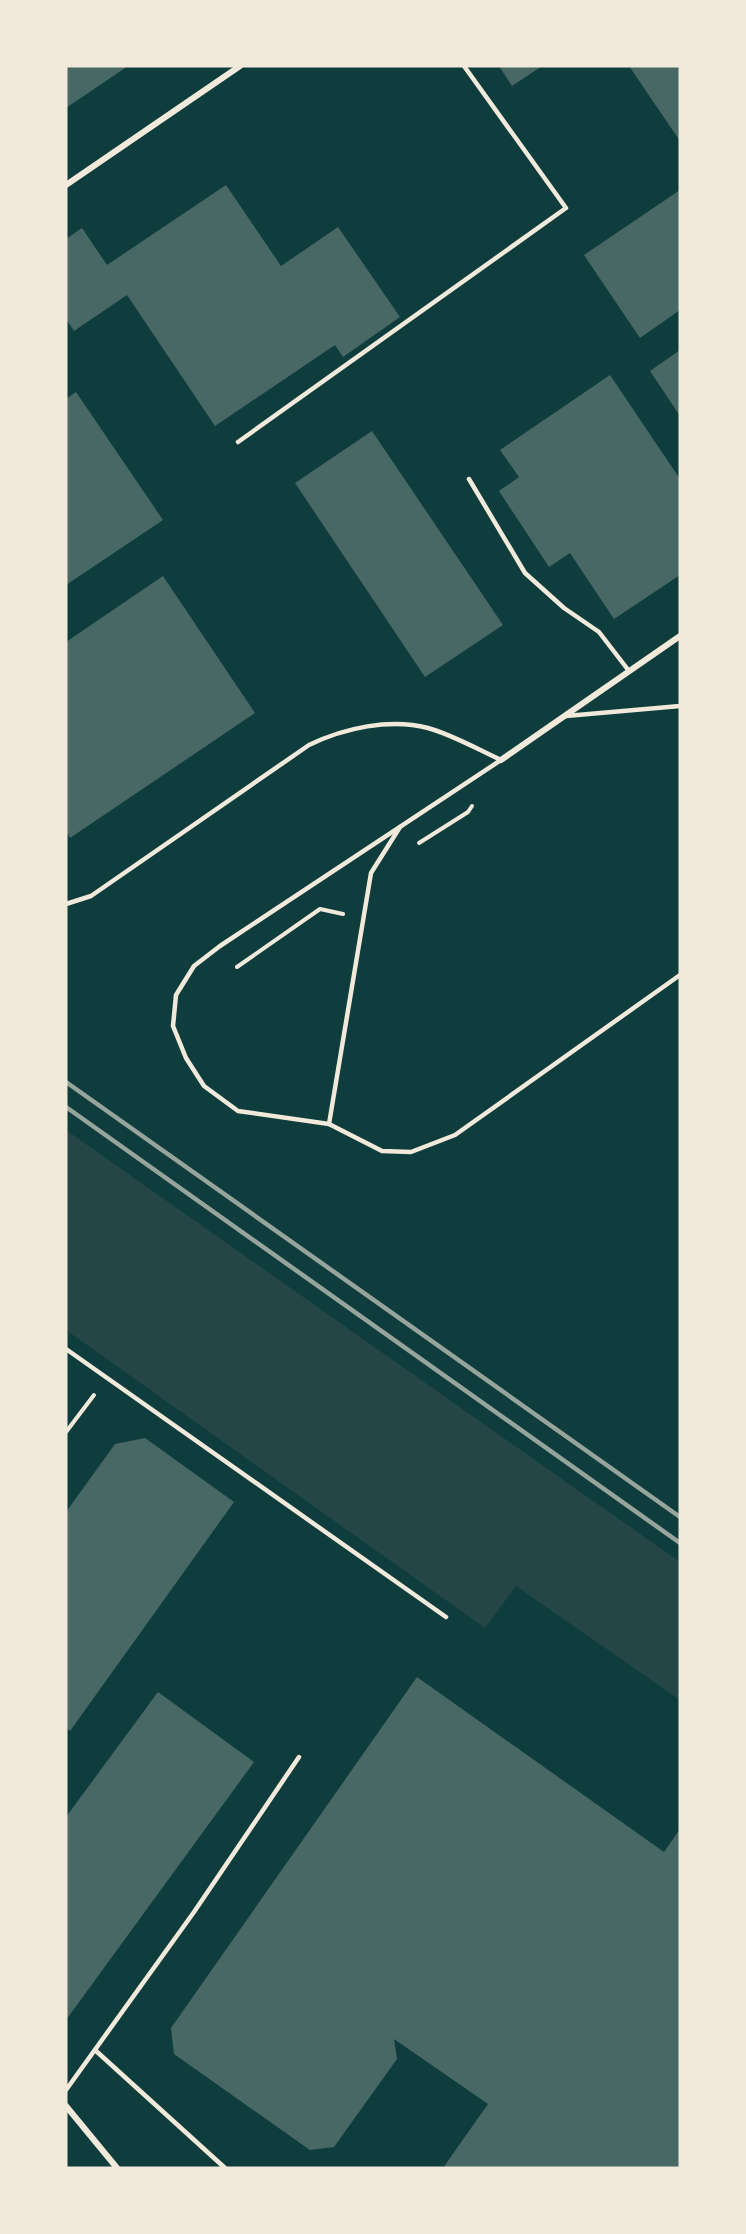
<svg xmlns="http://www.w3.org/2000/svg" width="746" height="2234" font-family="'DM Sans',sans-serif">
<rect width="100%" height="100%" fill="#0f3d3e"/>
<path fill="#244646" d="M66,1130L680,1562V1700L516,1586L485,1628L66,1330Z"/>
<g fill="#486865">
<path d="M66,66H128L66,108Z"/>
<path d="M499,66H542L512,86Z"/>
<path d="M629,66H680V141Z"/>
<path d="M226,185L281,266L338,227L400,317L343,357L335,345L215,426L127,295L74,331L66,319V239L82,228L107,265Z"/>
<path d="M680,190V310L640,338L584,255Z"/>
<path d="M680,350V416L650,371Z"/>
<path d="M610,375L680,479V575L614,619L570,553L549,567L499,491L519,477L500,450Z"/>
<path d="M76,392L163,520L66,585V399Z"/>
<path d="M372,431L503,625L425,677L295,483Z"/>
<path d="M163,576L255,713L70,838L66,831V642Z"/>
<path d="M145,1438L234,1502L70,1731L66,1728V1512L115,1444Z"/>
<path d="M417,1677L664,1852L680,1829V2168H443L488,2104L394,2039L397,2059L334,2147L310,2150L174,2054L171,2028Z"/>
<path d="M158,1692L254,1762L66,2020V1817Z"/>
</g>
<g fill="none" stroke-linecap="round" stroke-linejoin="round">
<g stroke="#f1e9da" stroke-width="4">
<path d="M419,843L468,812L472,806"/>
<path d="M237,967L320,909L343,914"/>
<path d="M66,1432L94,1395"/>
</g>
<g stroke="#f1e9da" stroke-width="4.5">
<path d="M238,442L566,208L464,66"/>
<path d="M469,479L525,573L564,608L599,632L629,671"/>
<path d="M566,716L680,706"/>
<path d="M501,760L220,946L194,966L176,995L173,1026L186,1058L204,1086L238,1111L329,1124L382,1151L411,1152L455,1135L680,975"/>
<path d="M66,904L91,896L309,745C344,728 390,718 428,728C453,735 477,749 501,760"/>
<path d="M329,1124L371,873L400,827"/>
<path d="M66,1349L446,1617"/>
<path d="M95,2050L225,2168"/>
<path d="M66,2090L194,1912L299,1757"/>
</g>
<g stroke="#f1e9da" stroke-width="6">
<path d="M66,185L240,66"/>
<path d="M501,760L680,636"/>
<path d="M66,2106L117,2168"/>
</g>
<g stroke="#97a49c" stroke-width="4.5">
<path d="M66,1082L680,1517"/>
<path d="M66,1107L680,1543"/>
</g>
</g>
<rect width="746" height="2234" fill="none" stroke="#f1e9da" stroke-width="135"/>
</svg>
